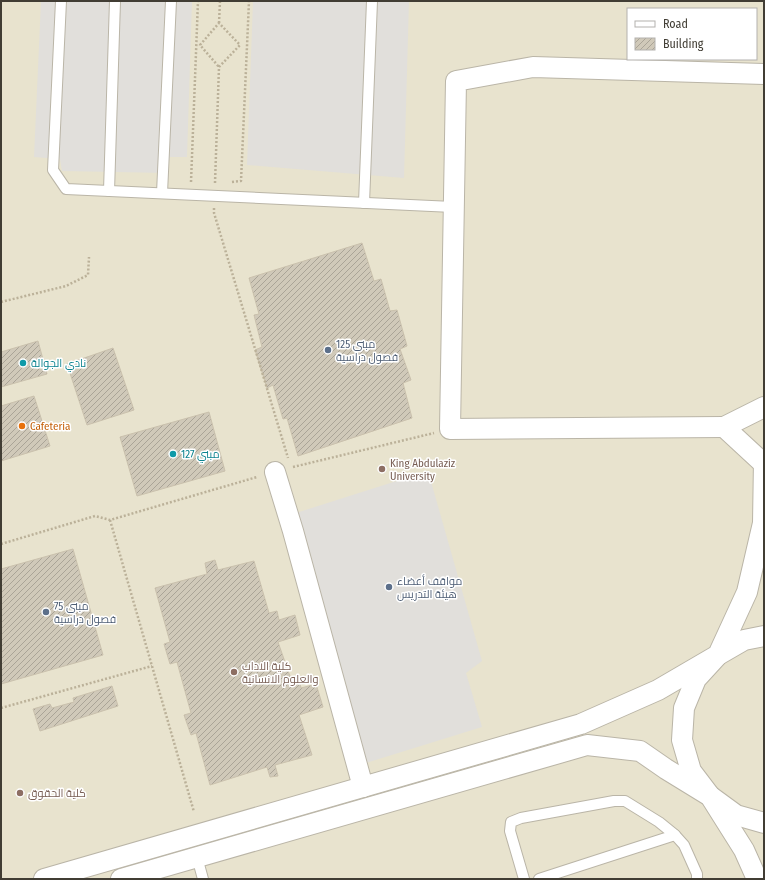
<svg xmlns="http://www.w3.org/2000/svg" width="765" height="880" font-family="'Fira Sans Condensed',Cairo,sans-serif">
<defs>
<pattern id="building-hatch" width="6" height="6" patternUnits="userSpaceOnUse"><rect width="6" height="6" fill="#d0c9b9"/><path d="M-1 1l2-2M0 6l6-6M5 7l2-2" fill="none" stroke="#aaa497"/></pattern>
</defs>
<rect width="100%" height="100%" fill="#f0ede3"/>
<path fill="#e8e3ce" fill-rule="evenodd" d="M1,1H764V879H1ZM628,9H756V59H628Z"/>
<g fill="#e1dfdb">
<path d="M41,1H192L187,157H170L167,173L62,171L60,159L34,157Z"/>
<path d="M253,1H409L404,178L247,165Z"/>
<path d="M428,471L482,661L466,673L482,727L366,763L296,513Z"/>
</g>
<g fill="url(#building-hatch)" stroke="#cac1ad">
<path d="M362,243L374,281L381,279L390,311L397,310L407,346L400,349L411,380L403,383L412,418L298,456L287,418L283,419L273,385L267,388L255,350L262,347L254,315L259,314L249,278Z"/>
<path d="M38,341L47,374L1,387V352Z"/>
<path d="M113,348L134,410L87,425L67,364Z"/>
<path d="M34,396L50,446L1,461V406Z"/>
<path d="M209,412L225,471L137,496L120,437Z"/>
<path d="M73,549L103,655L1,684V569Z"/>
<path d="M215,560L218,570L254,561L269,613L277,611L279,620L295,615L300,635L278,642L292,682L299,679L301,688L316,684L323,707L299,715L312,755L275,765L278,776L270,777L267,767L210,785L196,733L191,735L184,715L191,713L177,662L170,664L164,644L170,642L155,588L207,574L205,563Z"/>
<path d="M112,686L118,706L40,731L33,709L50,704L52,708L74,702L73,698Z"/>
</g>
<g fill="none" stroke-linecap="round" stroke-linejoin="round">
<g stroke="#bab5a7" stroke-width="12">
<g id="lane">
<path d="M61,1L53,170L66,189L453,207"/>
<path d="M109,191L115,1"/>
<path d="M162,193L171,1"/>
<path d="M364,203L372,1"/>
<path d="M675,835L684,845L697,874V879"/>
<path d="M197,857L203,879"/>
<path d="M524,879L510,831L511,822L521,818L614,801H625L659,822L675,835L539,879"/>
</g>
</g>
<g stroke="#bab5a7" stroke-width="22">
<g id="street">
<path d="M724,427L450,429L456,81L533,67L764,74"/>
<path d="M764,464L724,427L764,407"/>
<path d="M275,472L293,531L363,787"/>
<path d="M764,636L744,640L718,655L696,679L684,708L682,740L691,771L710,796L736,815L764,823"/>
<path d="M44,879L581,724L658,690L718,655L747,592L763,523L764,460"/>
<path d="M121,879L587,745L640,751L666,769L710,796L744,850L757,879"/>
</g>
</g>
<g stroke="#bbb199" stroke-width="2.5" stroke-dasharray="2 2" stroke-linecap="butt">
<path d="M219,23L220,1"/>
<path d="M191,182L198,1"/>
<path d="M232,182L241,181L249,1"/>
<path d="M215,183L219,67L240,45L219,23L200,45L219,67"/>
<path d="M214,208V213L288,458"/>
<path d="M1,302L66,286L88,275L89,257"/>
<path d="M293,467L434,433"/>
<path d="M110,520L194,812"/>
<path d="M1,544L95,516L110,520L257,477"/>
<path d="M1,708L152,666"/>
</g>
<use href="#lane" stroke="#fff" stroke-width="10"/>
<use href="#street" stroke="#fff" stroke-width="20"/>
</g>
<g fill="#5c6f8a" stroke="#fff" stroke-width="1.5">
<circle cx="328" cy="350" r="4"/>
<circle cx="389" cy="587" r="4"/>
<circle cx="46" cy="612" r="4"/>
</g>
<g fill="#0f9aa8" stroke="#fff" stroke-width="1.5">
<circle cx="23" cy="363" r="4"/>
<circle cx="173" cy="454" r="4"/>
</g>
<circle fill="#e8710a" stroke="#fff" stroke-width="1.5" cx="22" cy="426" r="4"/>
<g fill="#8d6e63" stroke="#fff" stroke-width="1.5">
<circle cx="382" cy="469" r="4"/>
<circle cx="234" cy="672" r="4"/>
<circle cx="20" cy="793" r="4"/>
</g>
<g text-anchor="middle" stroke-width="3" stroke-linejoin="round" paint-order="stroke">
<g font-size="11" fill="#4e5e75" stroke="#fff" text-anchor="start">
<text x="336" y="348">مبنى 125<tspan x="336" dy="13">فصول دراسية</tspan></text>
<text x="397" y="585">مواقف أعضاء<tspan x="397" dy="13">هيئة التدريس</tspan></text>
<text x="54" y="610">مبنى 75<tspan x="54" dy="13">فصول دراسية</tspan></text>
</g>
<g font-size="11" fill="#0d838f" stroke="#fff" text-anchor="start">
<text x="31" y="367">نادي الجوالة</text>
<text x="181" y="458">مبني 127</text>
</g>
<g font-size="11" fill="#c56008" stroke="#fff" text-anchor="start">
<text x="30" y="430">Cafeteria</text>
</g>
<g font-size="11" fill="#785e54" stroke="#fff" text-anchor="start">
<text x="390" y="467">King Abdulaziz<tspan x="390" dy="13">University</tspan></text>
<text x="242" y="670">كلية الاداب<tspan x="242" dy="13">والعلوم الانسانية</tspan></text>
<text x="28" y="797">كلية الحقوق</text>
</g>
</g>
<rect width="765" height="880" fill="none" stroke="#413d34" stroke-width="4"/>
<rect x="627" y="8" width="130" height="52" fill="#ffffff" stroke="#b3b1ae"/>
<rect x="635" y="21" width="20" height="6" fill="#ffffff" stroke="#b3b1ae"/>
<text x="663" y="28" font-size="12" fill="#413d34">Road</text>
<rect x="635" y="38" width="20" height="12" fill="url(#building-hatch)" stroke="#b3b1ae"/>
<text x="663" y="48" font-size="12" fill="#413d34">Building</text>
</svg>
